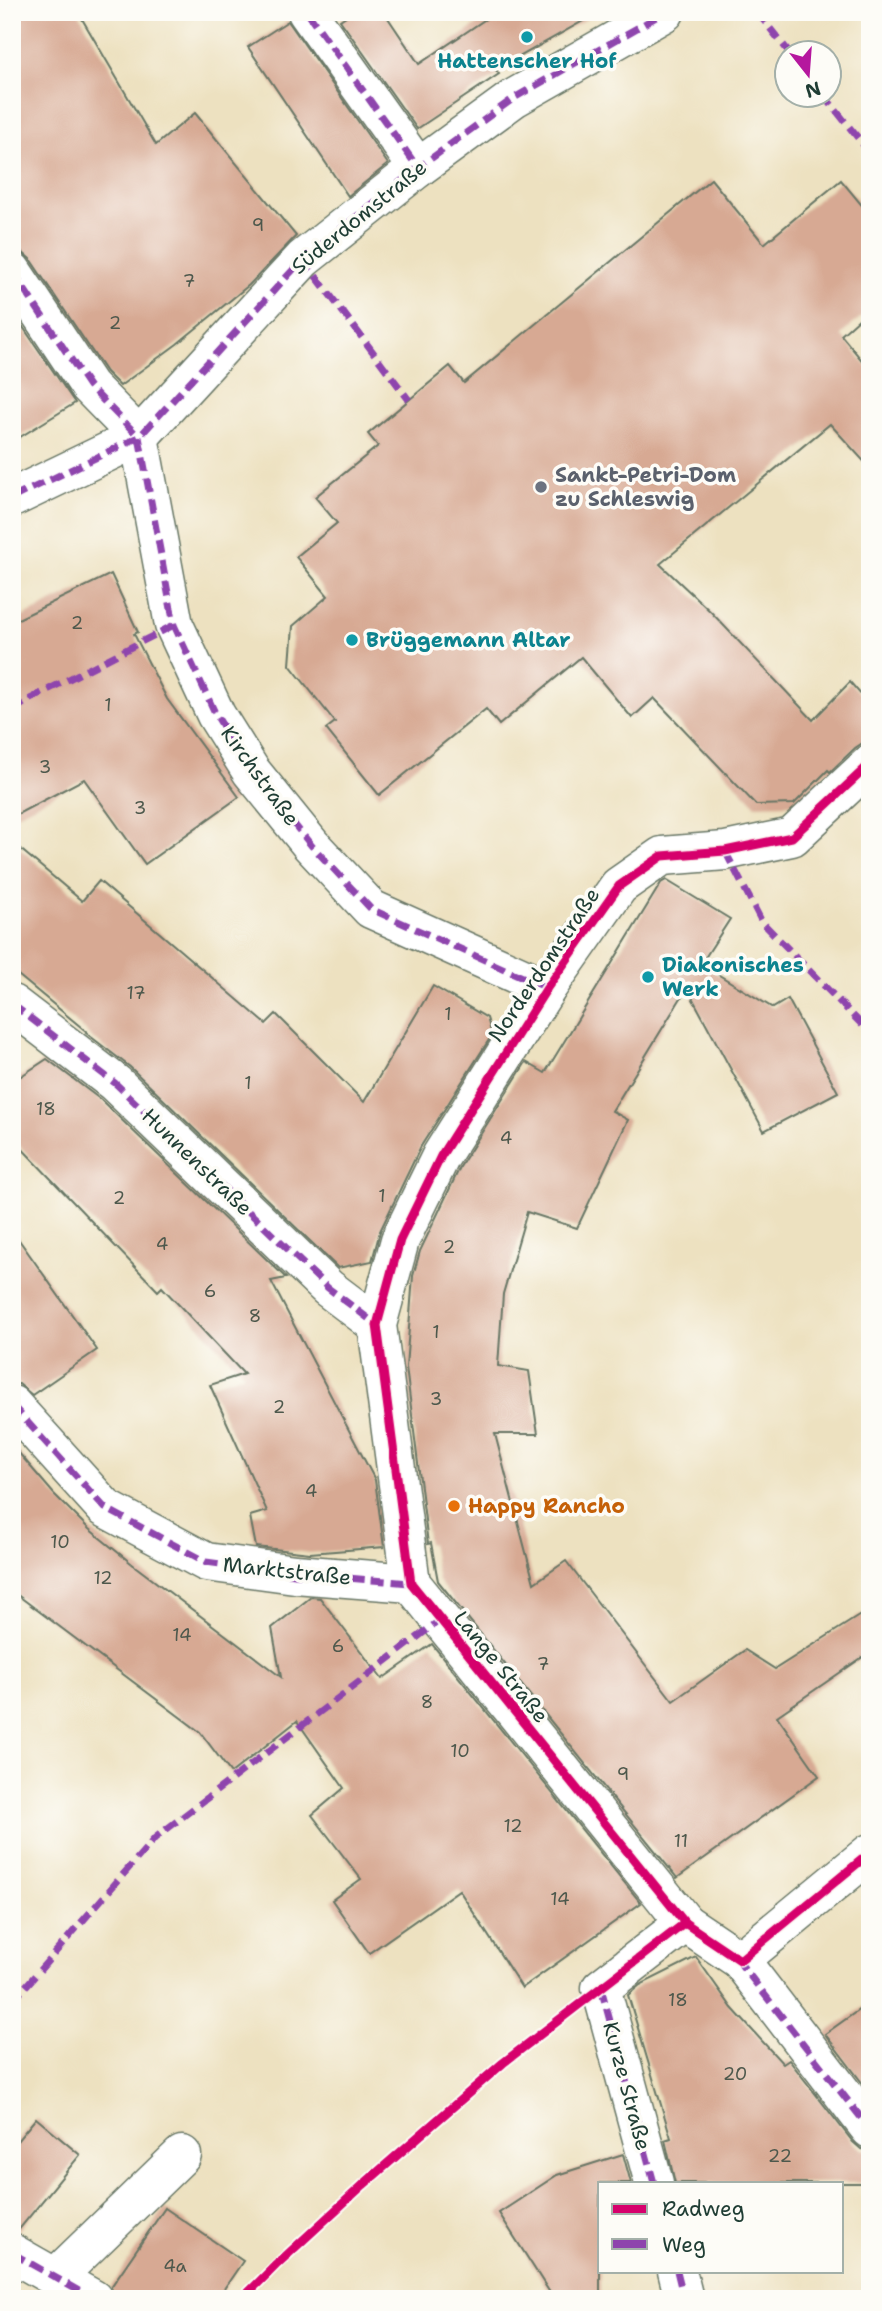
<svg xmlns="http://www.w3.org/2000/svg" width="882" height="2311" font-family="'Shantell Sans',sans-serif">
<rect width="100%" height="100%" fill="#fdfcf7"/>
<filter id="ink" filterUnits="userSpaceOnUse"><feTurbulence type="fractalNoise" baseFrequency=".0143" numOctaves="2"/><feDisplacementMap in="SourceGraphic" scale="14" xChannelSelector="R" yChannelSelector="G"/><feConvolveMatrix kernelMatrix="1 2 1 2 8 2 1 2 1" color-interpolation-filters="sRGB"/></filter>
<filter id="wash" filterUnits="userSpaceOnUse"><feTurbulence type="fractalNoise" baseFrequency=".00686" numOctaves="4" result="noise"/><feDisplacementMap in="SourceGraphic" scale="28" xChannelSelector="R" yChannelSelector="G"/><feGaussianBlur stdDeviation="1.57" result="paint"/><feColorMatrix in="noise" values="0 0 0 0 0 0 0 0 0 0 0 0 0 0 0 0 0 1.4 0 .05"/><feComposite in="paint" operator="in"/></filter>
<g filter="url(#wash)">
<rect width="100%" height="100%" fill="#ede1c0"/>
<g id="blocks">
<g fill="#d7a993">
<path d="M12,12H78L156,145L195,113L296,236L249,285L177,344L120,386L106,372L30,259L22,252L12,249Z"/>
<path d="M352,12H384L419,64L496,12H599L496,70L499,74L417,129L340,20Z"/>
<path d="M288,21L388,164L348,196L248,47Z"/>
<path d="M711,179L764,244L841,180L870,215V309L841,335L870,370V468L830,424L660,564L711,612L813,720L850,682L870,705V738L855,748L830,772L828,770L794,804L756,805L654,698L632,718L581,657L499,725L486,709L379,795L326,729L335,722L290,665L293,626L328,596L296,557L337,523L315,497L378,446L368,434L450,366L464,383Z"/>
<path d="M12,311L75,403L12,442Z"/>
<path d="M111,574L138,632L134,634L167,699L239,797L145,864L84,779L12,817V622Z"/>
<path d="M12,842L82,901L99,881L266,1024L276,1014L364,1102L433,986L487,1018L492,1035L421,1146L380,1231L372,1261L338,1268L130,1067L86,1033L87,1032L12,970Z"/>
<path d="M666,880L730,919L701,964L773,1008L788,999L838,1092L764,1131L687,988L612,1111L628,1120L577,1228L527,1212L503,1294L498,1366L529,1371L538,1434H495L534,1583L566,1561L673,1701L745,1650L775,1669L862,1614L870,1626V1652L777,1716L819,1776L677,1878L438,1581L431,1543L428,1544L406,1367L413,1276L420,1251L460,1167L526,1062L545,1073L661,883Z"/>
<path d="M47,1059L101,1100L286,1278L271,1281L375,1480L384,1547L310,1553L256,1547L250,1516L267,1511L210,1385L244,1374L162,1287L158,1291L12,1138V1082Z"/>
<path d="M12,1230L97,1350L32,1395L19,1384H12Z"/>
<path d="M12,1445L54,1494L89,1529L136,1567L281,1677L272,1628L311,1597L320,1598L382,1679L432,1644L641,1903L522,1988L459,1890L369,1953L332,1900L361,1879L312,1815L344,1788L297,1721L231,1773L200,1732L12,1591Z"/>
<path d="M696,1957L732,2008L783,2064L789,2060L853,2142L861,2149L870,2150V2183H675L665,2140L671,2138L628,1995L640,1985Z"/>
<path d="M870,2002V2093L825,2034Z"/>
<path d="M36,2118L80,2155L17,2232L12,2231V2147Z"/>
<path d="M623,2154L631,2183H600V2299H554L499,2213L557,2175Z"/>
<path d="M165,2208L243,2261L217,2299H115L111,2287Z"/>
</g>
</g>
</g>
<g filter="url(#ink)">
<use href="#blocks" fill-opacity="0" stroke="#677665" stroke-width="2"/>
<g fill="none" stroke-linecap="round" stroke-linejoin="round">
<g stroke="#677665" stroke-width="41">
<g id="minor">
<path d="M307,12L418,168"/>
<path d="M12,271L89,386L139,437"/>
<path d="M139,437L174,625L216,715L251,771L311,845L371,909L547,988"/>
<path d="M12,498L139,437L303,259L418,168L514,98L665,12"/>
<path d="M870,764L792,837L725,851L662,856L619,886L547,988L441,1156L400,1240L377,1325L411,1583L685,1923L740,1960L870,2129"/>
<path d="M12,1004L115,1083L328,1288L377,1325"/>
<path d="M12,1405L105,1508L206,1562L295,1574L411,1583"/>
<path d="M740,1960L870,1853"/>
<path d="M654,2183L601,1988L685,1923"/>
<path d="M12,2253L93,2299"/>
<path d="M677,2271L684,2299"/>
<path d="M56,2277L182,2155"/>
</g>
</g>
<use href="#minor" stroke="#fff" stroke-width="38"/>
<g stroke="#8e44ad" stroke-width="7" stroke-dasharray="14 7" stroke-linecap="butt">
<path d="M307,12L418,168"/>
<path d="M757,12L789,52"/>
<path d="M823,94L870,153"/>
<path d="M303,259L409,400"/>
<path d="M12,271L89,386L139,437"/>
<path d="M139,437L174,625L216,715L251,771L311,845L371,909L547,988"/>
<path d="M12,498L139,437L303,259L418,168L514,98L665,12"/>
<path d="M12,711L32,698L174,625"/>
<path d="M725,851L762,922L870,1033"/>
<path d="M12,1004L115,1083L328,1288L377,1325"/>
<path d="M12,1405L105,1508L206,1562L295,1574L411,1583"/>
<path d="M736,1958L870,2129"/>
<path d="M601,1988L654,2183"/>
<path d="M12,2002L155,1838L440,1620"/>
<path d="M12,2253L93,2299"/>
<path d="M677,2271L684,2299"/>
</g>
<g stroke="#fdfcf7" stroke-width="13">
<g id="cycleway">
<path d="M870,764L792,837L725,851L662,856L619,886L547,988L441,1156L400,1240L377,1325L411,1583L685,1923L740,1960L870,1853"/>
<path d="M242,2299L276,2265L363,2185L503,2063L685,1923"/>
</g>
</g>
<use href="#cycleway" stroke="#d6006c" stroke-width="9"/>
</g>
</g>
<g fill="#0f9aa8" stroke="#fdfcf7" stroke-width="2.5">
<circle cx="527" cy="37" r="7"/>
<circle cx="352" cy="640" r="7"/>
<circle cx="648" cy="977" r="7"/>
</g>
<circle fill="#6b7280" stroke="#fdfcf7" stroke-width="2.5" cx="541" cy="487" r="7"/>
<circle fill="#e8710a" stroke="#fdfcf7" stroke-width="2.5" cx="454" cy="1506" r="7"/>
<g text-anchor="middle" stroke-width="7" stroke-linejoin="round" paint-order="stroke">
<g font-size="18" fill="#4d584c">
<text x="258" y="231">9</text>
<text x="189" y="287">7</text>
<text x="115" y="329">2</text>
<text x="77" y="629">2</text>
<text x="108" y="711">1</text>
<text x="45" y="773">3</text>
<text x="140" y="814">3</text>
<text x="136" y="999">17</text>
<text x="448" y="1020">1</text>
<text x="248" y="1089">1</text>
<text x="46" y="1115">18</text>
<text x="506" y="1144">4</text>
<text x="382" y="1202">1</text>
<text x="119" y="1204">2</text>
<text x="162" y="1250">4</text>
<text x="449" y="1253">2</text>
<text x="210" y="1297">6</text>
<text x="255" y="1322">8</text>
<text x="436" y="1338">1</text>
<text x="436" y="1405">3</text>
<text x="279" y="1413">2</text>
<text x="311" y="1497">4</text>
<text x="60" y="1548">10</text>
<text x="103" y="1584">12</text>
<text x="182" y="1641">14</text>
<text x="338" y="1652">6</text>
<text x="543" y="1670">7</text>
<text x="427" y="1708">8</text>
<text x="460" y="1757">10</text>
<text x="623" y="1780">9</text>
<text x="513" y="1832">12</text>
<text x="681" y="1847">11</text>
<text x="560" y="1905">14</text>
<text x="678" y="2006">18</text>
<text x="735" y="2080">20</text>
<text x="780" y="2162">22</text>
<text x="175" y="2272">4a</text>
</g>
<g font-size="21" font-weight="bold" fill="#0d838f" stroke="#fdfcf7" text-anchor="start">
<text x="527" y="68" text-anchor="middle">Hattenscher Hof</text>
<text x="366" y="647">Brüggemann Altar</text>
<text x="662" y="972">Diakonisches<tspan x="662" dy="24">Werk</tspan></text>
</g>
<g font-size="21" fill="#1f3d34" stroke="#fdfcf7">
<text transform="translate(359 217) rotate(-39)" y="7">Süderdomstraße</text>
<text transform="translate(260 776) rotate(54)" y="7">Kirchstraße</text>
<text transform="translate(544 965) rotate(-56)" y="7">Norderdomstraße</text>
<text transform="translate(197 1162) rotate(44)" y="7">Hunnenstraße</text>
<text transform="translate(287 1571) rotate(6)" y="7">Marktstraße</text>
<text transform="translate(501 1667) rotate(51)" y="7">Lange Straße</text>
<text transform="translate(627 2086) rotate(75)" y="7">Kurze Straße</text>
</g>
<g font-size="21" font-weight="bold" fill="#5b616d" stroke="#fdfcf7" text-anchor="start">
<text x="555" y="482">Sankt-Petri-Dom<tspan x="555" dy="24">zu Schleswig</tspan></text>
</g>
<g font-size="21" font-weight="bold" fill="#c56008" stroke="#fdfcf7" text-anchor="start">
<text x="468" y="1513">Happy Rancho</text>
</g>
</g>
<rect width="882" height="2311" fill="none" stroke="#fdfcf7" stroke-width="42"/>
<rect x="598" y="2182" width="245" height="91" fill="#fdfcf7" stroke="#a4b0a9" stroke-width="2"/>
<rect x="612" y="2204" width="35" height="10" fill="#d6006c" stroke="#a4b0a9" stroke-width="2"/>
<text x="662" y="2216" font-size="21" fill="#1f3d34">Radweg</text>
<rect x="612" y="2239" width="35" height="10" fill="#8e44ad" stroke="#a4b0a9" stroke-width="2"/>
<text x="662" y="2252" font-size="21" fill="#1f3d34">Weg</text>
<g transform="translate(808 74) rotate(163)"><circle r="33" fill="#fdfcf7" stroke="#a4b0a9" stroke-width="2"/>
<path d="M0-5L12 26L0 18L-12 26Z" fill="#b5179e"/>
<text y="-10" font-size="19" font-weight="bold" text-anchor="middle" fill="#1f3d34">N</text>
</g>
</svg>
